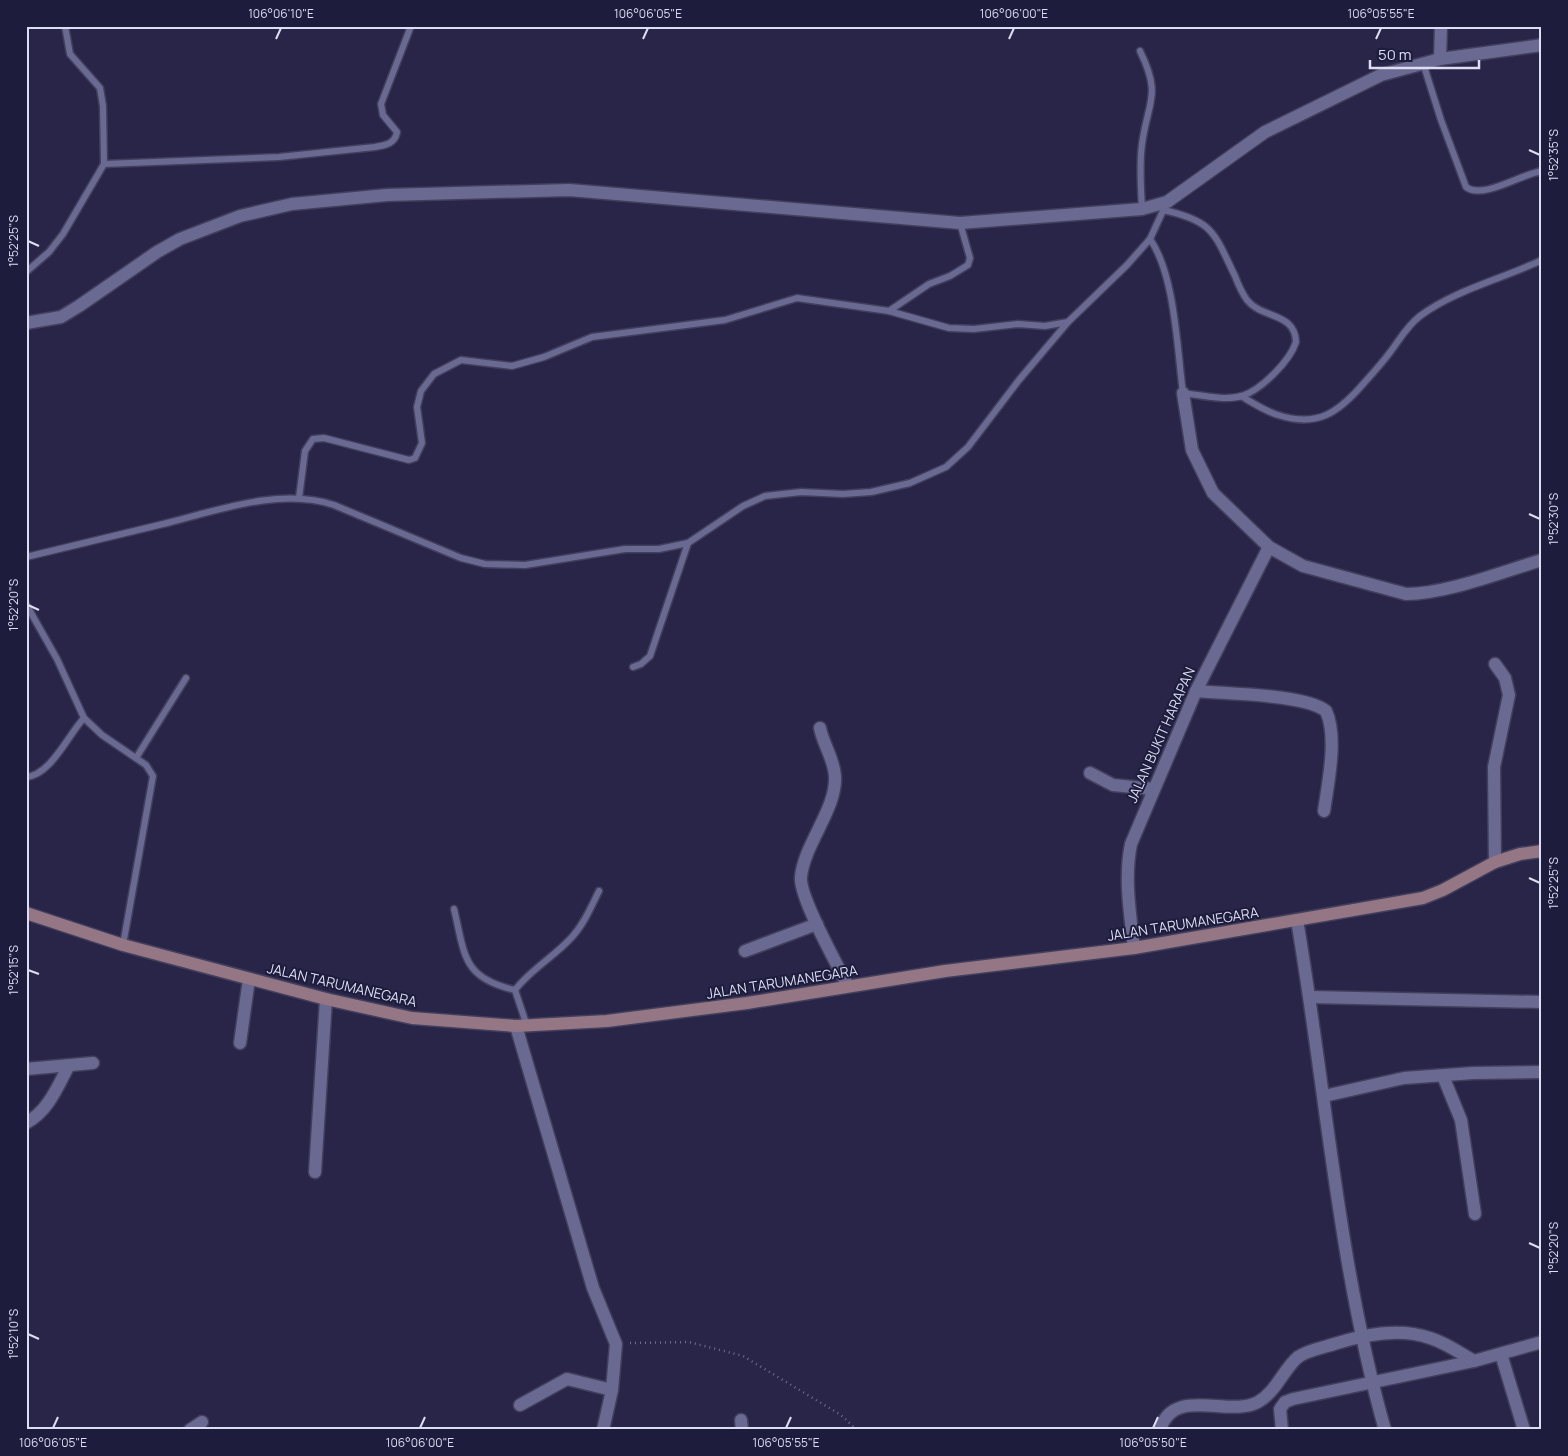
<svg xmlns="http://www.w3.org/2000/svg" width="1568" height="1456" font-family="Manrope,sans-serif">
<rect width="100%" height="100%" fill="#282548"/>
<g fill="none" stroke-linecap="round" stroke-linejoin="round">
<g stroke="#423f5d" stroke-width="9">
<g id="lane">
<path d="M1140,51C1162,96 1148,100 1142,144C1139,166 1141,187 1142,209"/>
<path d="M1423,63L1441,120L1466,187C1483,200 1521,174 1542,171"/>
<path d="M104,164L279,157L375,147C385,145 395,144 397,132L383,115L381,104L411,26"/>
<path d="M1150,239C1175,275 1177,348 1183,393C1200,395 1225,401 1242,396C1261,390 1290,361 1296,342C1295,312 1262,319 1247,300C1242,293 1238,284 1235,276C1214,233 1214,221 1163,210"/>
<path d="M26,272L49,252L63,234L104,164L103,106L100,88L70,54L65,26"/>
<path d="M889,311L929,284L950,276L968,265L970,258L960,223"/>
<path d="M1241,396C1253,403 1265,411 1278,415C1318,428 1339,412 1364,383C1373,373 1383,362 1391,351C1400,339 1407,326 1420,316C1455,290 1502,279 1542,260"/>
<path d="M299,498L305,451L313,439L324,438L409,460L415,458L422,443L417,407L421,391L434,374L461,360L512,366L544,357L592,337L725,320L797,298L889,311L949,328L974,329L1018,324L1045,326L1068,322"/>
<path d="M26,557C72,546 117,535 163,524C216,511 279,487 334,505L461,558L485,564L525,565L625,549H659L688,543L743,506L765,496L801,492L843,494L871,492L910,483L946,467L968,447L1019,380L1068,322L1127,265L1150,239L1167,202"/>
<path d="M26,604L57,659L84,718L102,735L146,765L153,776L123,945"/>
<path d="M633,667L641,664L650,656L688,543"/>
<path d="M136,758L186,678"/>
<path d="M26,777C51,775 68,735 84,718"/>
<path d="M454,909C465,955 462,978 515,990L527,1026"/>
<path d="M515,990C531,969 554,957 572,937C584,924 591,907 599,891"/>
</g>
</g>
<g stroke="#423f5d" stroke-width="15">
<g id="street">
<path d="M1440,59L1441,26"/>
<path d="M26,323L61,317L79,306L157,252L180,239L240,216L292,204L387,195L569,190L960,223L1142,209L1167,202L1265,132L1381,75L1440,59L1542,45"/>
<path d="M1183,393L1192,450L1213,493L1269,547L1303,566L1406,594C1447,594 1501,572 1542,560"/>
<path d="M1495,664L1505,678L1509,695L1494,767L1495,862"/>
<path d="M1196,691C1225,694 1305,694 1326,711C1338,737 1328,783 1324,811"/>
<path d="M820,728C823,744 834,759 835,776C837,809 804,844 801,877C799,897 838,966 848,986"/>
<path d="M1090,773L1113,785L1153,789"/>
<path d="M1297,920C1326,1090 1338,1264 1385,1430"/>
<path d="M1134,948C1130,913 1124,878 1131,844L1196,691L1269,547"/>
<path d="M745,951L817,924"/>
<path d="M1310,997L1542,1002"/>
<path d="M516,1026L593,1288L616,1344L612,1390L603,1430"/>
<path d="M240,1043L249,979"/>
<path d="M26,1069L93,1063"/>
<path d="M1443,1076L1461,1120L1475,1214"/>
<path d="M1324,1096L1404,1078L1473,1073L1542,1072"/>
<path d="M26,1123C48,1111 57,1088 68,1067"/>
<path d="M315,1172L326,999"/>
<path d="M1501,1354L1524,1430"/>
<path d="M520,1405L567,1379L612,1390"/>
<path d="M741,1420L742,1430"/>
<path d="M190,1430L202,1422"/>
<path d="M1160,1430C1173,1385 1229,1418 1258,1402C1276,1392 1283,1370 1298,1357C1308,1350 1322,1348 1334,1344C1363,1335 1399,1327 1430,1338C1446,1343 1460,1353 1474,1361"/>
<path d="M1282,1430L1280,1409L1285,1402L1293,1399L1474,1361L1542,1342"/>
</g>
</g>
<g stroke="#423f5d" stroke-width="15">
<path id="secondary" d="M26,913L123,945L326,999L412,1018L516,1026L607,1021L747,1003L945,971L1134,948L1423,898L1443,890L1495,862L1520,854L1542,851"/>
</g>
<path stroke="#6f6d8b" stroke-width="2.5" stroke-dasharray="1 4" stroke-linecap="butt" d="M630,1343L689,1342L743,1356L841,1415L857,1430"/>
<use href="#lane" stroke="#6a6991" stroke-width="6"/>
<use href="#street" stroke="#6a6991" stroke-width="12"/>
<use href="#secondary" stroke="#947684" stroke-width="12"/>
</g>
<path fill="none" stroke="#dddef4" stroke-width="2" d="M276,39L281,28M643,39L648,28M1009,39L1014,28M1376,39L1381,28M1529,150L1540,155M28,241L39,246M1529,514L1540,519M28,605L39,610M1529,878L1540,883M28,970L39,974M1529,1243L1540,1248M28,1334L39,1339M53,1428L58,1417M420,1428L425,1417M786,1428L791,1417M1153,1428L1158,1417"/>
<g text-anchor="middle" stroke-width="4" stroke-linejoin="round" paint-order="stroke">
<g font-size="14" fill="#dddef4" stroke="#1e1c3d">
<text transform="translate(1161 735) rotate(-66)" y="5">JALAN BUKIT HARAPAN</text>
<text transform="translate(1183 924) rotate(-9)" y="5">JALAN TARUMANEGARA</text>
<text transform="translate(782 982) rotate(-9)" y="5">JALAN TARUMANEGARA</text>
<text transform="translate(342 985) rotate(13)" y="5">JALAN TARUMANEGARA</text>
</g>
</g>
<rect width="1568" height="1456" fill="none" stroke="#1e1c3d" stroke-width="55"/>
<path d="M1370 60v8h109v-8" fill="none" stroke="#dddef4" stroke-width="2.5"/>
<text x="1378" y="60" font-size="15" fill="#dddef4" stroke="#1e1c3d" stroke-width="4" paint-order="stroke">50 m</text>
<rect x="28" y="28" width="1512" height="1400" fill="none" stroke="#dddef4" stroke-width="2"/>
<g font-size="12" text-anchor="middle" fill="#dddef4">
<text x="281" y="18">106°06'10"E</text>
<text x="648" y="18">106°06'05"E</text>
<text x="1014" y="18">106°06'00"E</text>
<text x="1381" y="18">106°05'55"E</text>
<text transform="translate(1554 155) rotate(-90)" y="4">1°52'35"S</text>
<text transform="translate(14 241) rotate(-90)" y="4">1°52'25"S</text>
<text transform="translate(1554 519) rotate(-90)" y="4">1°52'30"S</text>
<text transform="translate(14 605) rotate(-90)" y="4">1°52'20"S</text>
<text transform="translate(1554 883) rotate(-90)" y="4">1°52'25"S</text>
<text transform="translate(14 970) rotate(-90)" y="4">1°52'15"S</text>
<text transform="translate(1554 1248) rotate(-90)" y="4">1°52'20"S</text>
<text transform="translate(14 1334) rotate(-90)" y="4">1°52'10"S</text>
<text x="53" y="1447">106°06'05"E</text>
<text x="420" y="1447">106°06'00"E</text>
<text x="786" y="1447">106°05'55"E</text>
<text x="1153" y="1447">106°05'50"E</text>
</g>
</svg>
